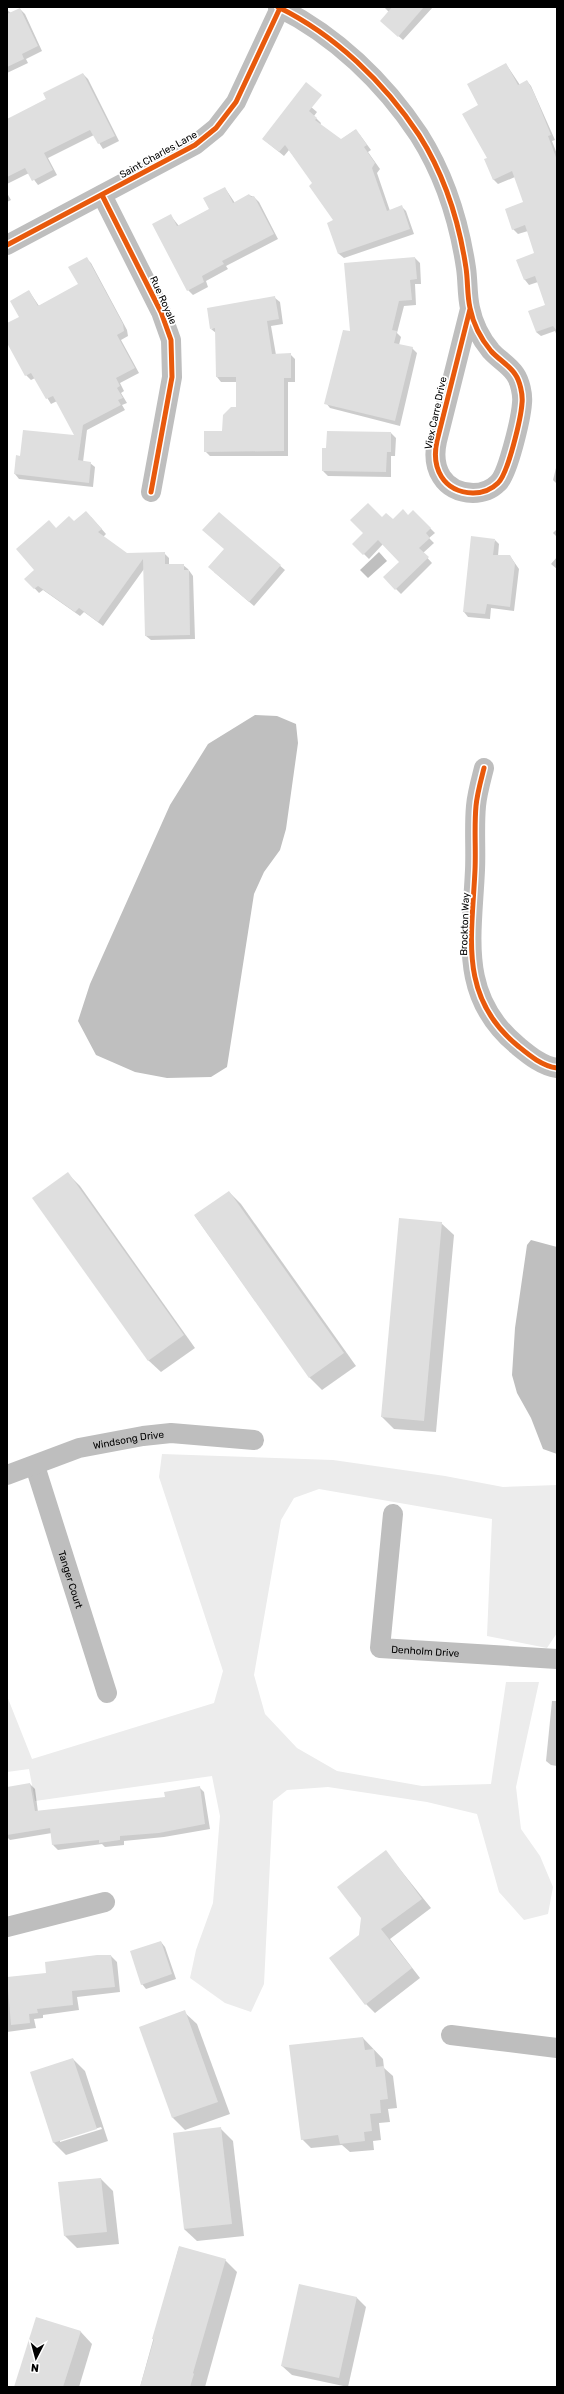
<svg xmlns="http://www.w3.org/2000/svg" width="564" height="2394" font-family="Rubik,sans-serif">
<rect width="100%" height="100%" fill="#fff"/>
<path fill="#ececec" d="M162,1454L333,1460L445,1476L503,1487L557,1485V1633L547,1648L487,1636L492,1519L319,1489L294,1498L281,1520L254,1675L265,1714L297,1748L337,1771L422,1786L491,1784L506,1682H539L516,1787L521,1829L540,1856L553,1887L548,1914L524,1920L499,1892L477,1814L427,1802L328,1787L287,1790L273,1801L264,1984L251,2012L225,2003L190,1978L196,1950L213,1903L220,1816L212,1776L35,1801L29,1769L7,1772V1696L32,1759L214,1703L223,1671L159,1477Z"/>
<g fill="#bfbfbf">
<path d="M379,552L387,561L368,578L360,570Z"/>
<path d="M255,715L277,716L296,724L298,743L286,829L280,850L264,872L254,894L227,1067L211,1077L167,1078L135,1072L96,1055L78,1021L90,984L170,805L208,744Z"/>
<path d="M531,1240L557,1247V1454L543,1449L531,1418L517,1393L512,1375L515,1328L527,1245Z"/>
</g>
<g fill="#0003" fill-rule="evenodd">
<path d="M384,7H433L403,40L387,26L389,12Z"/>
<path d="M20,9L25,14L42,51L26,59L28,63L7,73V10L11,13Z"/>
<path d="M506,64L520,85L527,81L531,86L555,140L552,141L557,154V336L555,331L541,336L536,332L547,305L538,282L529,285L525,280L517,260L535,254L528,231L518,234L513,229L524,203L515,177L498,184L493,179L488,158L480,105Z"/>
<path d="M83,74L88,79L119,141L103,149L94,135L48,158L57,175L38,185L29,173L7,184V120L47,99Z"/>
<path d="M297,95L317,112L314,116L321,123L320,125L341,140L355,130L360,135L371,150L368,152L380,169L377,173L390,211L402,207L406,211L414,234L344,258L339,254L335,221L314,183L289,150L284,156L263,139Z"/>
<path d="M225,188L235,203L249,195L254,197L259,202L278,239L226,266L228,269L206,281L208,287L193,295L188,290L171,216L179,226L210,209Z"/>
<path d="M7,193L11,200L7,202Z"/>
<path d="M86,258L91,263L127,330L128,336L121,340L139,373L120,383L124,391L121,393L127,403L122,405L125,410L87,430L83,462L90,463L95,467L93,487L19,479L15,474L21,457L76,437L57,401L51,404L35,378L31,380L26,375L7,341V332L20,318L29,291L39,306L79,285Z"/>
<path d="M415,258L420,263L421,284H415L416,305L404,306L397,333L401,337L399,345L412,348L417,353L400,426L330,408L326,403L351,332Z"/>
<path d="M275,298L280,302L283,324L271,326L276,355L290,354L295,359V382H288V456H210L205,451L223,432L237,408V382H221L217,377L216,333L211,329Z"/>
<path d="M391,433L396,438L395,456H391V477L328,476L323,471Z"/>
<path d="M557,464V484L553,480Z"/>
<path d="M413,511L435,533L429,538L434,543L423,553L432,563L401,594L384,577L400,562L383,544L369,559L354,544L381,518L393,520L408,516Z"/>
<path d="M219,513L285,570L254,606L214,572L225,549Z"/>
<path d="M91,517L106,534L103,537L127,554L164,553L169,558V565H183L188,569L193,576L195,639L151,640L146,636L144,569L103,626L84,612L80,616L43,590L39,593L26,579L36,570L56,529Z"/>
<path d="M557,529V537L553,533Z"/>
<path d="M495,540L499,544L498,556H510L519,569L514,611L491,608L490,619L468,617L464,612Z"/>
<path d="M557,557V569L551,564Z"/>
<path d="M68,1174L80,1186L195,1348L161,1372L148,1360Z"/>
<path d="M229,1192L241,1204L356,1366L322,1390L310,1378L195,1216Z"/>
<path d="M441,1223L454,1235L436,1432L394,1429L382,1417Z"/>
<path d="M552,1701H557V1766L551,1765L546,1761Z"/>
<path d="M30,1784L35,1789L38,1812L166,1798L200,1788L204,1792L210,1829L164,1837L124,1841V1845L105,1847L102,1844L58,1850L53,1845L52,1833L10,1840L7,1837V1788Z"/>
<path d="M386,1852L431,1908L390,1939L420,1978L375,2013L366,2004L360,1935Z"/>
<path d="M161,1942L165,1947L176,1979L146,1989L142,1984Z"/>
<path d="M111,1956L117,1962L120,1992L77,1997L79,2010L43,2015V2018L34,2019L36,2028L7,2032V1978L47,1974Z"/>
<path d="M184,2012L197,2024L230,2114L185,2130L173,2118Z"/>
<path d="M363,2038L383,2059L384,2068L393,2076L397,2108L388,2109L390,2122L379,2123L381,2140L373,2141L374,2150L350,2152L342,2145L311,2148L302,2139Z"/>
<path d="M73,2059L85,2071L108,2141L66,2155L54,2143L31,2073ZM101,2127L102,2129L60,2142V2140Z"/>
<path d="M221,2129L233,2141L244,2236L197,2241L184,2229Z"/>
<path d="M101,2179L113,2191L119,2244L77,2248L65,2236Z"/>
<path d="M179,2247L225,2260L237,2272L205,2387H140Z"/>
<path d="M356,2297L366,2307L348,2387L292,2375L282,2366Z"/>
<path d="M80,2331L92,2344L79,2387H19Z"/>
</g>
<g fill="#dfdfdf">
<path d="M392,7H424L398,37L380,21Z"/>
<path d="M20,8L38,46L22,54L24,59L7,67V14Z"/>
<path d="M506,63L518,85L527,80L534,93L551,135L548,136L557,160V331L553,326L536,332L528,311L545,305L535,276L524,280L516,260L534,253L525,225L512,230L505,209L523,202L512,171L493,180L484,159L487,158L462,114L478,105L467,84Z"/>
<path d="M83,73L115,136L98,144L90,130L44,153L53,170L32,181L25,168L7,177V119L46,99L43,93Z"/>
<path d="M306,82L322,95L309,111L317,118L315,120L341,139L356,129L367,145L364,147L375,163L372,168L387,211L402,205L410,229L338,254L327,223L333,220L309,186L312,183L285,145L279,152L262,139Z"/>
<path d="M225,187L233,203L249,194L251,197L254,196L274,234L222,261L224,264L202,276L204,282L187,291L152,224L171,214L177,226L209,209L203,198Z"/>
<path d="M87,257L123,324L124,331L117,335L135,368L116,378L120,386L117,388L123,398L118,400L121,405L83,425L78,460L91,462L89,483L14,474L16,455L20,456L23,430L74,435L53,396L46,399L31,373L25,376L7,343V323L19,317L10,301L29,290L38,306L78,284L68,267Z"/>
<path d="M415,257L417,279L410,280L412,300L399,301L392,330L397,331L394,343L413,347L395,421L324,404L343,330L350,331L344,263Z"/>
<path d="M275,296L279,319L267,321L272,354L291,353V378H284V451L204,452V431H222L223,415L231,407H236V377H216L215,328L210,329L207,308Z"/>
<path d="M327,431L391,432V452H387L386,472L322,471V448H326Z"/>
<path d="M368,503L382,517L386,513L393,519L403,509L408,515L413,510L431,528L426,533L430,538L419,548L429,557L395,590L383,577L399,562L378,540L363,555L352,544L363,533L350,520Z"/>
<path d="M86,511L102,529L98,532L127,553L165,552V564H184V570H189L190,635L145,636L143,559L98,622L79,608L75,612L38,586L34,589L24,579L34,570L16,549L49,520L56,528L69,516L74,521Z"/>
<path d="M219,512L281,565L249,602L208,567L224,549L202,530Z"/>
<path d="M471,536L495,539L493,555H510L515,564L510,607L487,604L485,614L463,612Z"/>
<path d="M68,1172L184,1335L148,1361L32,1198Z"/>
<path d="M229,1191L344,1353L309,1378L194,1215Z"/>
<path d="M399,1218L442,1222L424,1421L381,1417Z"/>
<path d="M30,1783L35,1811L165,1797L164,1792L200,1786L205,1824L159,1833L120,1836V1840L99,1843V1840L52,1845L50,1828L7,1835V1787Z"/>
<path d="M386,1850L422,1899L381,1929L412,1968L365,2005L329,1958L359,1935L361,1918L337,1887Z"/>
<path d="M161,1941L172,1974L141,1985L130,1951Z"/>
<path d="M97,1955H111L115,1987L72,1991L73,2005L37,2009L38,2013L29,2014L30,2023L11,2025L7,1977L46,1973L45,1962Z"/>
<path d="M185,2010L218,2102L172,2118L139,2027Z"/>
<path d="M363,2037L365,2050L374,2049L376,2067L384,2066L388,2099L380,2100L381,2113L370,2114L372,2131L364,2132L365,2141L340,2144L338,2135L301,2140L289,2045Z"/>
<path d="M73,2058L97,2129L53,2143L30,2072Z"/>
<path d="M221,2127L232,2224L184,2229L173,2133Z"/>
<path d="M101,2178L107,2232L64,2236L58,2182Z"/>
<path d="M179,2246L226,2259L193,2373L194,2374L190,2387H140L154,2339H152Z"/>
<path d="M299,2284L357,2297L339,2378L281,2366Z"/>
<path d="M36,2317L81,2331L63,2387H14Z"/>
</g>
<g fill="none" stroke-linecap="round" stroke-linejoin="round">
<g stroke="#bebebe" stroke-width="20">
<path d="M278,7C335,35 384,82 419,135C445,176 459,221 466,268C468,281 467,295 470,308C473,323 481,339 491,351C498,359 509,365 515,374C520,381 523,395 522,403C521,418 508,474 498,483C491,490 482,493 473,493C443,492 431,468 437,441L470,309"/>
<path d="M102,195L161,312L171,340L172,377L151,492"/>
<path d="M7,245L195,145L216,128L236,102L280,8"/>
<path d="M484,768C481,780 477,794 476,806C474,827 476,849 475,870C472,937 458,997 518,1046C529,1055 542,1066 557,1068"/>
<path id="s1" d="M35,1466L107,1693"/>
<path id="s2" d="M7,1475L79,1448L143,1436L171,1433L254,1440"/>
<path id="s3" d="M393,1514L380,1648L557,1659"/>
<path d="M7,1927L105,1902"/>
<path d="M451,2035L557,2048"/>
</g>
<g stroke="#fff" stroke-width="8">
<g id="cycleway">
<path d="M278,7C335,35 384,82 419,135C445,176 459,221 466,268C468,281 467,295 470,308C473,323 481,339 491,351C498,359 509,365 515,374C520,381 523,395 522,403C521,418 508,474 498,483C491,490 482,493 473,493C443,492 431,468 437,441L470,309"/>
<path d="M102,195L161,312L171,340L172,377L151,492"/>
<path d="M7,245L195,145L216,128L236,102L280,8"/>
<path d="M484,768C481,780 477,794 476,806C474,827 476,849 475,870C472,937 458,997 518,1046C529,1055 542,1066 557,1068"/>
</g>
</g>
<use href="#cycleway" stroke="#e8590c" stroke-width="5"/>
</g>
<g text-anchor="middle" stroke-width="3.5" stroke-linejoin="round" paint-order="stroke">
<g font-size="10" fill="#000" stroke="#fff">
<text transform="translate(158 154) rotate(-29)" y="4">Saint Charles Lane</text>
<text transform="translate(164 300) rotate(66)" y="4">Rue Royale</text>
<text transform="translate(435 413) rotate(-78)" y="4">Viex Carre Drive</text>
<text transform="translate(464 924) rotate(-88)" y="4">Brockton Way</text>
<text dy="4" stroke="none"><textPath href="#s2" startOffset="127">Windsong Drive</textPath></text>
<text dy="4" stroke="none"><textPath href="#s1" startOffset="119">Tanger Court</textPath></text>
<text dy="4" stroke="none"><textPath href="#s3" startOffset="180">Denholm Drive</textPath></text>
</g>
</g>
<rect width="564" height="2394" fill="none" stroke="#000000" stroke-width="16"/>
<g transform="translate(36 2358) rotate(186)" stroke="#ffffff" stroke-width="3" paint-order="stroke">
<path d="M0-3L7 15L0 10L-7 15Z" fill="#000000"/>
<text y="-6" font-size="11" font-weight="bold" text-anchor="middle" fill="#000000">N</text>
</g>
</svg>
